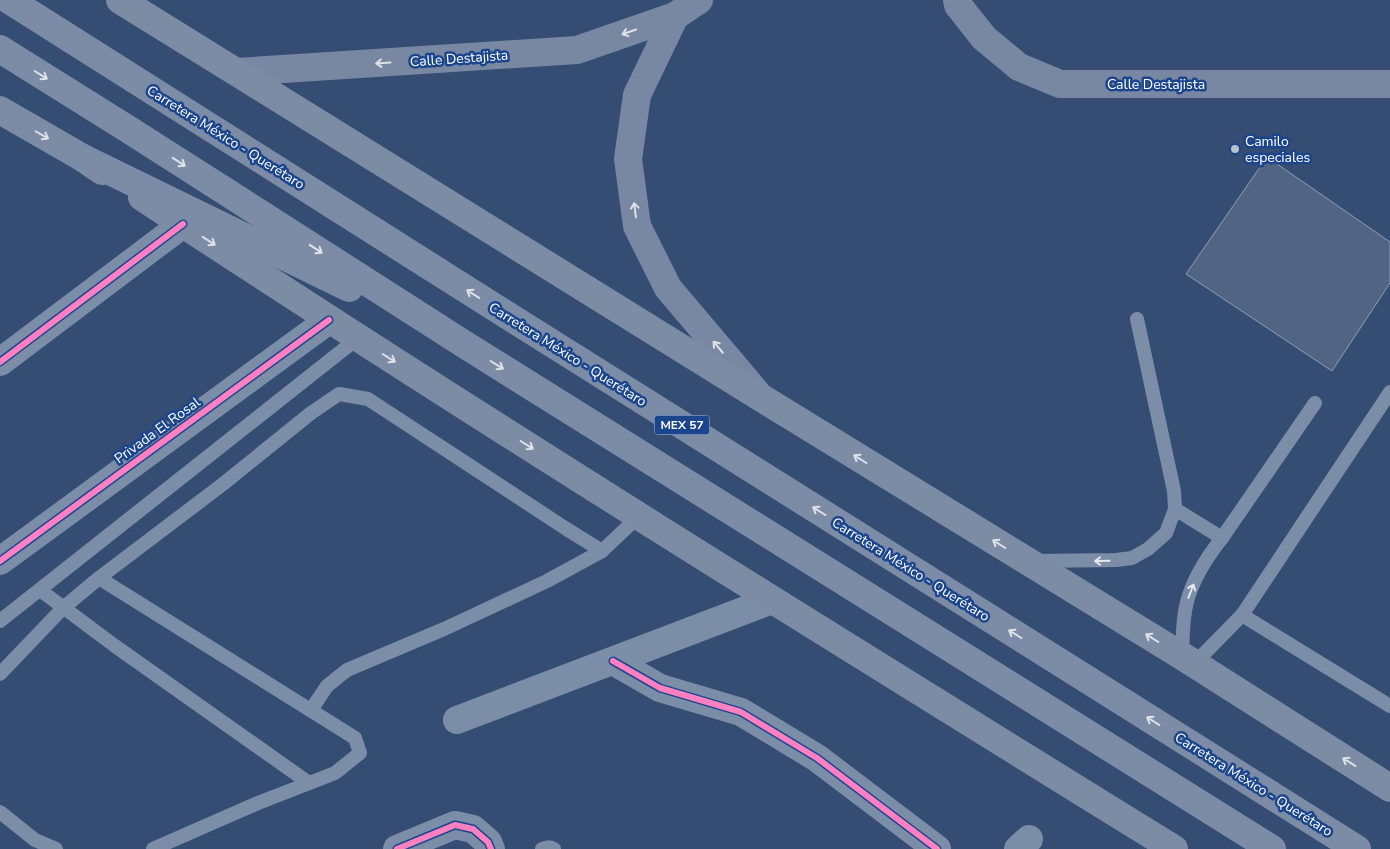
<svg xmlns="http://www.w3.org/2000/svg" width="1390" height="849" font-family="'Nunito Sans',sans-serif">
<rect width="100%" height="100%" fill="#354c73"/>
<path fill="#526483" stroke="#919eb6" d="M1267,157L1390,242V283L1332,371L1186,274Z"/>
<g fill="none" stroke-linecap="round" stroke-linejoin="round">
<g stroke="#7c8da7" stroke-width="14">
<path d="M1175,509L1222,538C1207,557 1193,578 1187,602C1182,620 1183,638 1182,656"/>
<path d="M1222,538L1315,403"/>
<path d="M602,551L639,516"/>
<path d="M1034,561L1116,560L1132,558L1148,549L1166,533L1175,509L1174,491L1137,319"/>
<path d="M99,578L355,738L360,753L335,773L258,803L153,849"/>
<path d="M40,590L115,646L309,783"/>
<path d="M1242,615L1390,392"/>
<path d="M0,621L358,338"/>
<path d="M1194,664L1242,615L1390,706"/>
<path d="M0,674L63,608L99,578L223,484L311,413L339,394L368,399L565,528L602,551L547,581L444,629L347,670L327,686L311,710"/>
<path d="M0,812L35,840L56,849"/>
<path d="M542,849C546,847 550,846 554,849"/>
</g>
<g stroke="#7c8da7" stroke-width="28">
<path d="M0,362L183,224"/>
<path d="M0,561L329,320"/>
<path d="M613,661L660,688L741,712L817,758L937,849"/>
<path d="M457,720L772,600"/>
<path d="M397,849L455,825L473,829L488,842L491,849"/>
<path d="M1018,849L1029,839"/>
</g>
<g stroke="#7888a3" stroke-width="28">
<path d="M957,0L958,5L984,38L1019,67L1060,84H1390"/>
<path d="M675,16L637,95L628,159L637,226L668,288L756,392"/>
<path d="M237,72L577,50L675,16L699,0"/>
</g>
<g stroke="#7c8ca5" stroke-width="28">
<path d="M120,0L760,397L1182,656L1390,788"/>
<path d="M0,110L83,158L102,171"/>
<path d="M142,197C482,421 828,635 1174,849"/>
</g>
<g stroke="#7c8ca6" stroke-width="28">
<path d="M9,0L491,305L1357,849"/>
<path d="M0,49L131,131L467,346L1272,849"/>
<path d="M83,158L349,288"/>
</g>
<g stroke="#1b468d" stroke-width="9">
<g id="cycleway">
<path d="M0,362L183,224"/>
<path d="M0,561L329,320"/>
<path d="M613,661L660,688L741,712L817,758L937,849"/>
<path d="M397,849L455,825L473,829L488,842L491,849"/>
</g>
</g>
<use href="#cycleway" stroke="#ff80c0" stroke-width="6"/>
</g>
<defs><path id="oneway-shaft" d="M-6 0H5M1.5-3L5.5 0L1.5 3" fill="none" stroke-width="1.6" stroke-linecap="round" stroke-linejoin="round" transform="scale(1.25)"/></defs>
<g stroke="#dde1e8">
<use href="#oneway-shaft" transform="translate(629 32) rotate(161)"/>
<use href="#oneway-shaft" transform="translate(383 63) rotate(176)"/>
<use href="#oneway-shaft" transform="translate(635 210) rotate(-97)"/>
<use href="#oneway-shaft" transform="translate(718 347) rotate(-130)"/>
</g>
<g stroke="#dee2e9">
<use href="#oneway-shaft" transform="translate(41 75) rotate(32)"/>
<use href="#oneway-shaft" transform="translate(179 162) rotate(33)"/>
<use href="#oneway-shaft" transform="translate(316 249) rotate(33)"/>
<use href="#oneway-shaft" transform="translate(473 294) rotate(-148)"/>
<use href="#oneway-shaft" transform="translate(497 365) rotate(32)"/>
<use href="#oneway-shaft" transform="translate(819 511) rotate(-148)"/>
<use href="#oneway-shaft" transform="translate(1015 634) rotate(-148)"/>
<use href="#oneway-shaft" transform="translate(1153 721) rotate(-148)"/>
</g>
<g stroke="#dee2e8">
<use href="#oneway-shaft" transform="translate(42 135) rotate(30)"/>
<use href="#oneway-shaft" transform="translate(209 241) rotate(33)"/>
<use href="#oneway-shaft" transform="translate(389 358) rotate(32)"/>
<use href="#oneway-shaft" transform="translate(527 445) rotate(32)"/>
<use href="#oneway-shaft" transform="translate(860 459) rotate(-148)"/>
<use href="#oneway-shaft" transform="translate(999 544) rotate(-148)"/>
<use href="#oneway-shaft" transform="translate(1152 638) rotate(-148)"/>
<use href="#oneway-shaft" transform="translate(1349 762) rotate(-148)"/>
</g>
<g stroke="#e5e8ed">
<use href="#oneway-shaft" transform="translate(1102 561) rotate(179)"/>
<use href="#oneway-shaft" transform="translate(1191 591) rotate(-69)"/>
</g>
<circle fill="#b8c0ce" stroke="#1b468d" stroke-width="2" cx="1235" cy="149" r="5"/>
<g text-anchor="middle" stroke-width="5" stroke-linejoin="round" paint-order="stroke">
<rect fill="#1b468d" stroke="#bbc8dd" stroke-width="1" x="654.5" y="415.5" width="55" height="19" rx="4"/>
<g font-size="12" font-weight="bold" fill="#fff">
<text x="682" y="429">MEX 57</text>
</g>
<g font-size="14" fill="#fff" stroke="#1b468d">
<text transform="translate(459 58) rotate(-4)" y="5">Calle Destajista</text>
<text x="1156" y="89">Calle Destajista</text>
<text transform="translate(226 137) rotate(32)" y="5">Carretera México - Querétaro</text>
<text transform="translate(568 354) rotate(32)" y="5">Carretera México - Querétaro</text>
<text transform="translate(157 430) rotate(-36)" y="5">Privada El Rosal</text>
<text transform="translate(911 569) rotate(32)" y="5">Carretera México - Querétaro</text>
<text transform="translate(1254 784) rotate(32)" y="5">Carretera México - Querétaro</text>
</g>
<g font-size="14" fill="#fff" stroke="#1b468d" text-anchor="start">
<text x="1245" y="146">Camilo<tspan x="1245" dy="16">especiales</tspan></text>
</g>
</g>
</svg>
